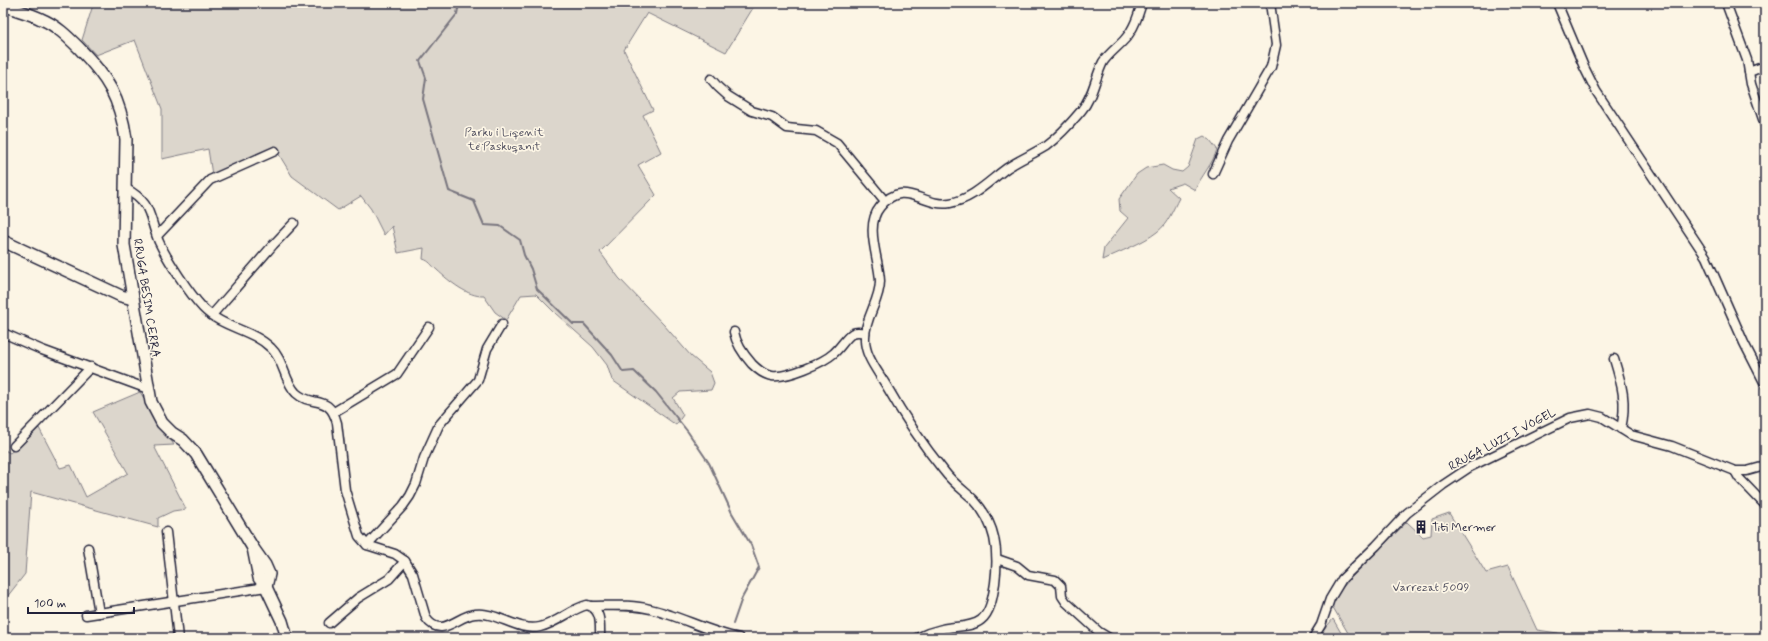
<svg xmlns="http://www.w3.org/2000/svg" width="1768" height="641" font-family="Mynerve,sans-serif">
<rect width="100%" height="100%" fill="#fcf5e5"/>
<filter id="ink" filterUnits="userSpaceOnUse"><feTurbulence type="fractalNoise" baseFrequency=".025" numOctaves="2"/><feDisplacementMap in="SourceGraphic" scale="8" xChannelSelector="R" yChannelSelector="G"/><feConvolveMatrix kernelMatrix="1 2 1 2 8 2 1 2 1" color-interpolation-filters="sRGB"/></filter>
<g filter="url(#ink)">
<g fill="#dcd6cc" stroke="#7f7c84">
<path d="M91,3H756L726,52L647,13L624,50L653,110L643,115L661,152L638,165L656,195L600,252L619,278L664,325L691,356L710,372L714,383L711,390L680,392L673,398L683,415L676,425L612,380L607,365L593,347L555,313L536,294L521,295L506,320L495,312L484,296C468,297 449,281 437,270C431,265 430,261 423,259L424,248L398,253L392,226L384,235L371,209L361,196L338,210L292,176L275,148L212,175L208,149L162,159V109L135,40L96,55L82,40L93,5Z"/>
<path d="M1204,136L1210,140L1217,149C1213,164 1201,176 1195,190L1183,183L1168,188L1179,198C1173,209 1168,224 1157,232C1143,243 1119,252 1102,260L1104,248L1128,218L1120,211L1119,199L1137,174L1146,168L1163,165L1172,170L1182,172L1188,167L1198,139Z"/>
<path d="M140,392L174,445L154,446L186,509L173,511L158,518V527L31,492L25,574L3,602V449L10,453L39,428L60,468L71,465L86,497L128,473L93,412Z"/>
<path d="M1449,513L1486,573L1508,567L1537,630L1558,633L1567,638H1351L1331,604L1342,588L1361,567L1407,522L1423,537L1431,535L1432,519Z"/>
<path d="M1333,619L1344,638H1317Z"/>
</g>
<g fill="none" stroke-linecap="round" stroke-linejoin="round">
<path stroke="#78757e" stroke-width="2" d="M459,3L457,14L420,61L426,78L423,99L449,191L474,201L484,225L500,226L520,240L524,255L531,269L537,289L573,324H584L612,355L623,372L634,371L656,392L688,432L709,463L732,513L751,545L759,567L742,598L733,624"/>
<g stroke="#22223b" stroke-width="11">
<g id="street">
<path d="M1557,3L1584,67L1596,91L1706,257L1744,343L1765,384"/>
<path d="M1726,3L1747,60L1751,84L1765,125"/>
<path d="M1749,72L1765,66"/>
<path d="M711,79L718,87L728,96L752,111L772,117L787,128L816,131L837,143L885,201"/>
<path d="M1213,174L1228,141L1271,67L1276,45L1270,3"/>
<path d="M125,188C153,203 148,216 159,242C168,261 189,293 203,308C222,328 252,329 271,348C284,360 284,381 296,393C312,408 329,393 337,423L345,490L359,536L367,545L395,554L405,561L413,574L426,618C441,640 458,615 475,614C497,611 517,632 540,627C557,623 571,609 587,605C602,608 600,626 600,638"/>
<path d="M157,236L210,180L275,151"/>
<path d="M212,315L273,245L294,223"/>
<path d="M734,332C736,343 744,355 752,364C758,370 764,375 772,376C787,378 823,363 834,353C841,347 846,337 853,333C857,331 861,332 865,333"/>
<path d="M3,333L42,350L148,389"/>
<path d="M1614,359C1622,385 1627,402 1621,429"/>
<path d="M334,412L397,374L429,327"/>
<path d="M14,446L91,367"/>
<path d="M1735,471L1739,478L1765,505"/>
<path d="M166,532L178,638"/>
<path d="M367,545L403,506L410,496L416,484L424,458L439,425L478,380L487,349L502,324"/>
<path d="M88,548L99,613"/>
<path d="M997,559L1017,566L1028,575L1055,580L1061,586L1062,596L1066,602L1099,632L1109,638"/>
<path d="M591,606C611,606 631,604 650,609C680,616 708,632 739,638"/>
<path d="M86,615L266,587"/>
<path d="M329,623L358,598L389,579L405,561"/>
<path d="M917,638C925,634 933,631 942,629C954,626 971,628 981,620C991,612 993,595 995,583C999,551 996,523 973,499C963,490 952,482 944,471C922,444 903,415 886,385C877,370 864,355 865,337C865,317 880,301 880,281C879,258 864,226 880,207C904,177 923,208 950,203C973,199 989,181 1007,168C1019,160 1033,154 1046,146C1058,137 1071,123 1081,111C1093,97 1095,78 1103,62C1109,53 1118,47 1125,39C1134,29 1138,16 1142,3"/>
<path d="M1313,638L1321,625L1330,599L1342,579L1376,546L1407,513L1443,485L1470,467L1570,418L1590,414L1602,417L1631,435L1672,446L1735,471H1747L1765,466"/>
</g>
</g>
<g stroke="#22223b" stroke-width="14">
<g id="secondary">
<path d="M3,5C15,10 29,13 41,19C56,25 68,37 79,48C108,78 120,98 126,139L124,245L151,402L162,423L172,433L183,440L196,454L253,548L265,565L269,574L266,587"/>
<path d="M3,241L121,296L133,299"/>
<path d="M253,548L259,578L266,587L282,621L287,638"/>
</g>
</g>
<use href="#street" stroke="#fcf5e5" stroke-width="8"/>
<use href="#secondary" stroke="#fcf5e5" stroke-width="11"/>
</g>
</g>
<defs>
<g id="building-bare" transform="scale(1.08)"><path d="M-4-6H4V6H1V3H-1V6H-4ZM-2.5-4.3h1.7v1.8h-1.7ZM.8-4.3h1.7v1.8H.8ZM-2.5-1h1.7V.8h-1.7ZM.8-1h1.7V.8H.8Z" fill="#22223b" stroke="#fcf5e5" stroke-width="2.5" paint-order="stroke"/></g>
</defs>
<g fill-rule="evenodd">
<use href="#building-bare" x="1421" y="527"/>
</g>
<g text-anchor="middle" stroke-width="3.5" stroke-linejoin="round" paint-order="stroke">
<g font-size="12" fill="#504f5f" stroke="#fcf5e5">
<text x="504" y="136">Parku i Liqenit<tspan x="504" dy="14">të Paskuqanit</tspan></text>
<text x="1431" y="591">Varrezat 5009</text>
</g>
<g font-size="12" fill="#22223b" stroke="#fcf5e5">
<text transform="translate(147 298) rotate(81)" y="4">RRUGA BESIM CERRA</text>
<text transform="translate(1502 439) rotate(-28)" y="4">RRUGA LUZI I VOGEL</text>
</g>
<g font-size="12" fill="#22223b" stroke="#fcf5e5" text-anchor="start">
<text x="1432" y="531">Titi Mermer</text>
</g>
</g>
<rect width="1768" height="641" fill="none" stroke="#fcf5e5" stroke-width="16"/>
<rect x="8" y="8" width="1752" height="625" fill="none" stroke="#22223b" stroke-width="1.5" filter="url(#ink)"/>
<path d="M28 607v6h106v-6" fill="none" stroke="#22223b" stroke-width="2"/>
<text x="34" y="607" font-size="12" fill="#22223b" stroke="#fcf5e5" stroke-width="3" paint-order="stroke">100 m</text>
</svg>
